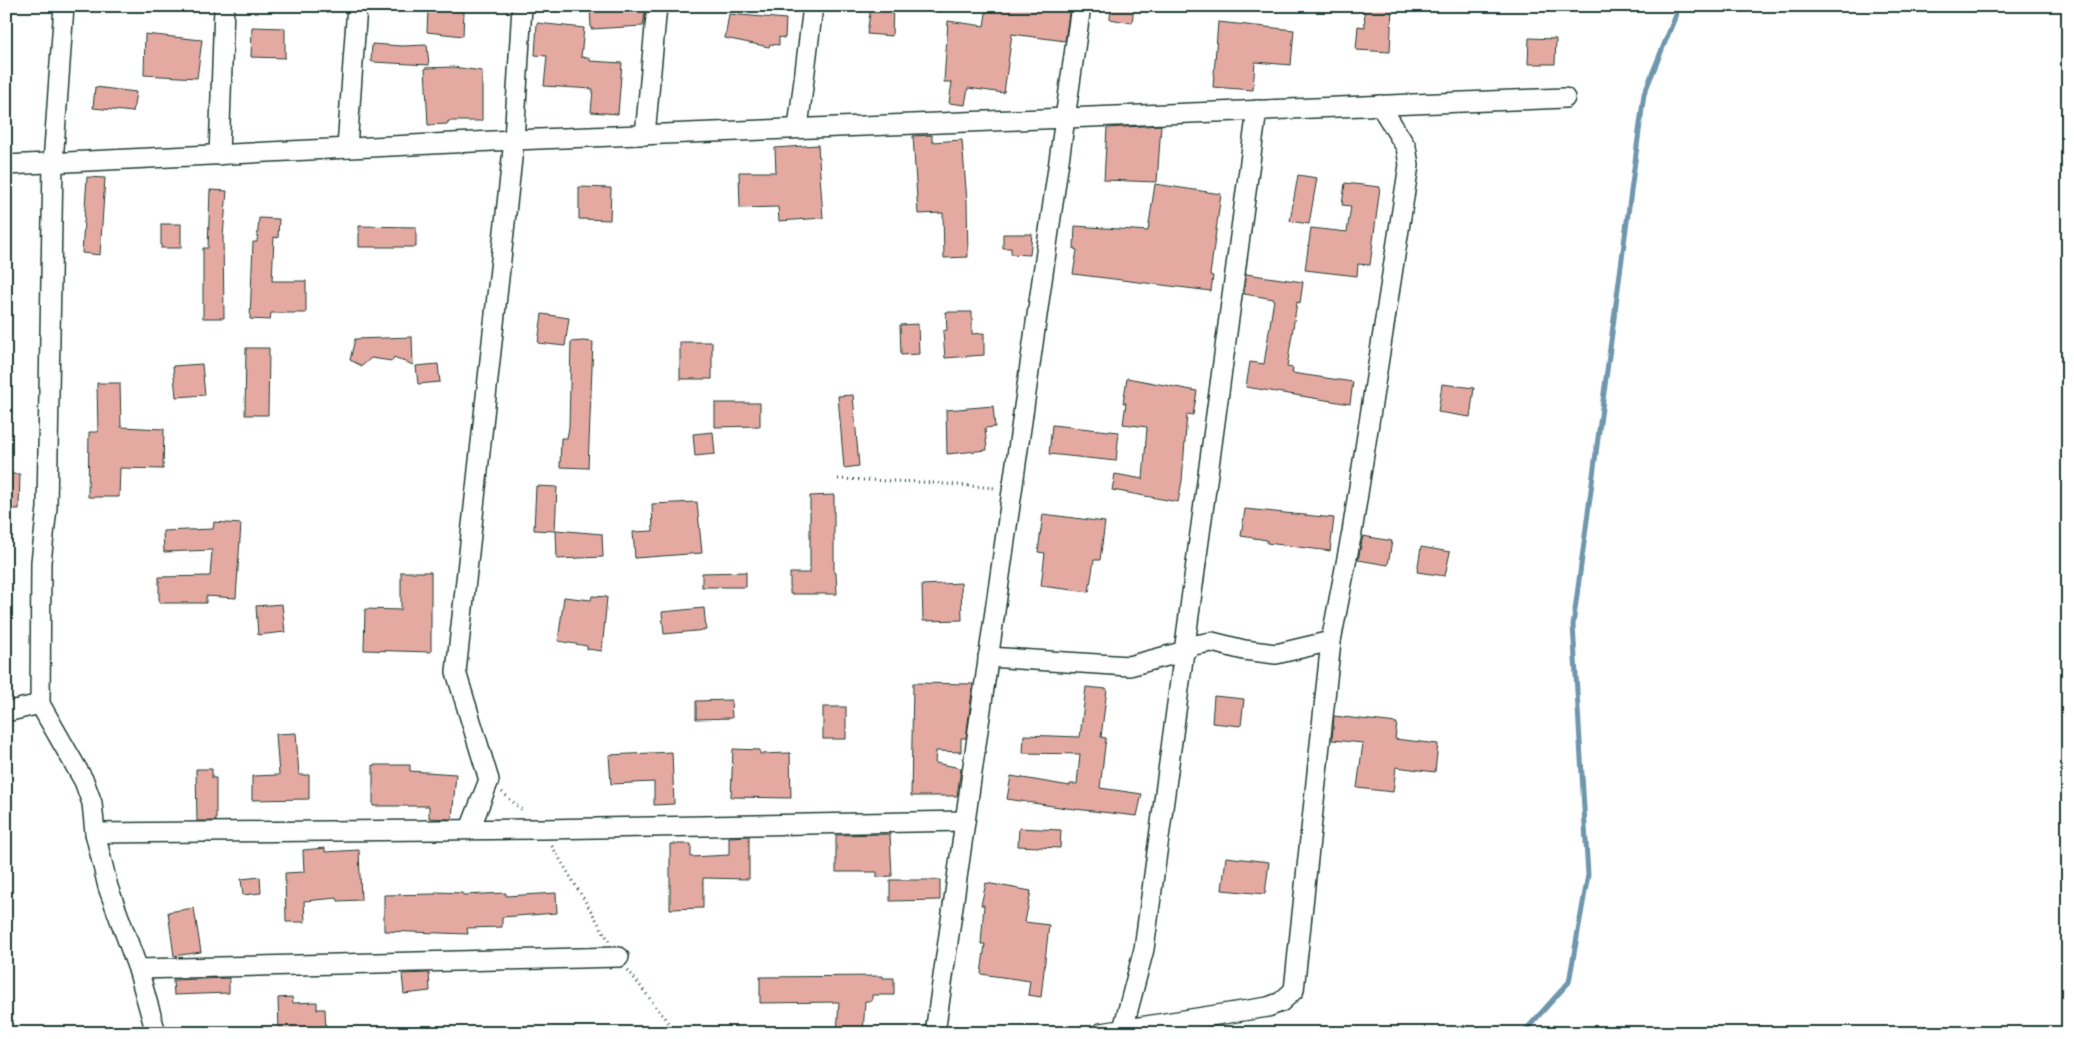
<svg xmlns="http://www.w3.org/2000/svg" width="2074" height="1039" font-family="Pangolin,sans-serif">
<rect width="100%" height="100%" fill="#fff"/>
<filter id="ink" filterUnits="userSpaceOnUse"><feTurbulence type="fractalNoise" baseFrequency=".02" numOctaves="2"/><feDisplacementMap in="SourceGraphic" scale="10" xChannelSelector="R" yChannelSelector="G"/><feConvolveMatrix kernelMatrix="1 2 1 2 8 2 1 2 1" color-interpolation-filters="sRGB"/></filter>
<g filter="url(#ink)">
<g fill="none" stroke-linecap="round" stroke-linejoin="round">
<path stroke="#6e96ad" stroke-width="5" d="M1523,1033L1569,982L1588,875L1573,625L1644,94L1676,15V6"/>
</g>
<g fill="#e4aaa2" stroke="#1f3d34">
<path d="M590,6H646L643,26L591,29Z"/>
<path d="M871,6H893L892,36L867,34Z"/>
<path d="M987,6H1070L1065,41L1012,34L1004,93L968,88L965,105L949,103L952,82H944L948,21L984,26Z"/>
<path d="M1111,6H1134L1132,23L1110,19Z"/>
<path d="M1364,6H1392L1390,52L1356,50L1358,26L1365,27Z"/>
<path d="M428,9L464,11L463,36L427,32Z"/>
<path d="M729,14L786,19L785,38L779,37V45L770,44L769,47L725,38Z"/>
<path d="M1218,22L1294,30L1291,65L1255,62L1253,90L1213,87Z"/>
<path d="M537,23L584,28L581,57L590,58V61L622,63L618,114L591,112L593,89L544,86L547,56L535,55Z"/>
<path d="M252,27L285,28V58L251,57Z"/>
<path d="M145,34L202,40L197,78L144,75Z"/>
<path d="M1529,38L1556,39L1555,64H1528Z"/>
<path d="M372,44L402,46L427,45L429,65L373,62L371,61Z"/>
<path d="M453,67L482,71V121H448V124L428,125L425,68Z"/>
<path d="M95,87L136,92L133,112L93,108Z"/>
<path d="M1161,125L1157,182L1104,180L1107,128Z"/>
<path d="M932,135V142L962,140L967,201L968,257L944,258L943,213L918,214L913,136Z"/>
<path d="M818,145L823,218L779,221L778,207L740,208L739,172H776L775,148Z"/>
<path d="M1298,175L1317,178L1309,224L1290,221Z"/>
<path d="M87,177L105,178L100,255L82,253Z"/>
<path d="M1345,183L1380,187L1370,265L1358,264L1357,276L1305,270L1311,228L1347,232L1351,206L1342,205Z"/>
<path d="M1155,184L1221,194L1210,275L1213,276L1211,291L1073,274L1077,250L1074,249L1075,226L1148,231Z"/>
<path d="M579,187L611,188L610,220L579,219Z"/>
<path d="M210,190L227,191L223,236L224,318H203V248H208Z"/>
<path d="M259,218L279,219L278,238L274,237L272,281H306V313H271L270,320L250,319L253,242H257Z"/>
<rect x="161" y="224" width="20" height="24"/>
<path d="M359,226L416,227V247H359Z"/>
<path d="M1003,234H1032L1030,255L1011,254V248H1003Z"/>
<path d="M1246,274L1303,282L1300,303L1297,302L1287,367L1293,368L1292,373L1353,382L1350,404L1246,387L1250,362L1264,364L1274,299L1244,294Z"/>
<path d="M946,312H972V334L984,333V355L945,358L943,331L947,330Z"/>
<path d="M542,314L569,318L565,346L538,343Z"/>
<path d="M918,324L919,354L901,355L900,325Z"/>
<path d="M412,337L413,365L394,357L392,361L371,358L362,366L350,360L355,339Z"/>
<path d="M583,341L593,342L588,468L560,467L561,438H567L569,427L571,342Z"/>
<rect x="680" y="342" width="32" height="37"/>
<path d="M246,348H269L268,415H245Z"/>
<path d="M202,364L205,395L176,397L173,366Z"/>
<path d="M438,364L440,382L418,384L416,366Z"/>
<path d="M1127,378L1197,391L1193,415L1187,414L1182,481L1178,502L1112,490L1115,474L1143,479L1147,427L1123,424L1126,403H1123Z"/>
<path d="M97,383H120L121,427L164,429L163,469L120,468L119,497H88L89,432H98Z"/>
<path d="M1442,384L1474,388L1470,417L1438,412Z"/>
<path d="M853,395L859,466L844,468L838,396Z"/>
<path d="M715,403H760V426L715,427Z"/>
<path d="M993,406L995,427L985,428L987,450L947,454L946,410Z"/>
<path d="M1052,425L1119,432L1116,461L1049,454Z"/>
<path d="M713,432L715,454L695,456L693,434Z"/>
<path d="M6,474H20L19,509H6Z"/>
<path d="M536,486L557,487L555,531L534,530Z"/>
<path d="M834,495V573H836L837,594H790V573H810V496Z"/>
<path d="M697,502L702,553L635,558L633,532L653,531L652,504Z"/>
<path d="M1245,509L1334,518L1330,551L1267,543V540L1241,536Z"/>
<path d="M1043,514L1105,522L1100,560H1094L1089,592L1041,586L1045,553L1038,552Z"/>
<path d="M214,522L241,524L236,598L206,596V603H159V577L210,576L212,550L164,552L163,531L213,529Z"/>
<path d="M556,530L602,534L603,557L557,559Z"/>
<path d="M1363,536L1392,541L1388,565L1358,560Z"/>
<path d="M1421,547L1450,552L1445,576L1417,572Z"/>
<path d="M401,572H431V652L364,650L365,609L401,610Z"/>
<path d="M746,572V587H702V573Z"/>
<path d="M961,583L962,620L923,621L922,585Z"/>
<path d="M592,596L607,597L602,651L587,649V646L558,641L564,597L591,600Z"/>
<path d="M282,604L285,632L258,635L256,606Z"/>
<path d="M704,608L706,630L664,634L662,612Z"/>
<path d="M913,683L973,684L966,738H961V752L936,751L935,763L961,768L957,796H911Z"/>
<path d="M1086,687L1107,689L1101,737L1106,738L1100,788L1142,794L1137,816L1066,808L1007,799L1011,776L1070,786V784H1077L1080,754L1023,753L1024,735L1080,737Z"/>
<path d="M1214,696L1244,699L1241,726L1212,723Z"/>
<path d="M731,700L732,718L696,719V701Z"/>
<rect x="823" y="707" width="23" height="32"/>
<path d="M1334,716L1397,723L1395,739L1438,744L1435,772L1396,767L1393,792L1357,788L1363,743L1332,740Z"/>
<path d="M296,733L299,775H309V799L252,800V776L279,775L276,734Z"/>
<path d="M733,749L760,750V754L790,753L791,798L731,797Z"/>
<path d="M672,752L674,804L654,805V782L611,784L609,755Z"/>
<path d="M373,765H410V771L456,774L452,819L429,818V806H373Z"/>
<path d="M196,769H212V778H216V821H197Z"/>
<path d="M1019,828L1061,830L1060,848L1018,846Z"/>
<path d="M890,834L892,876L877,877V872H836V835Z"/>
<path d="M749,836V879L703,878V908L670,909V844H691V857L729,855V837Z"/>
<path d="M325,848V852L359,850L361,900L338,901L337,898L304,901L305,922H286L285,873L304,872L303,850Z"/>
<path d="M1226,857L1269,862L1265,894L1222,890Z"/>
<path d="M260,877L261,893L243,895L241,879Z"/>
<path d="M890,880H940V900L890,901Z"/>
<path d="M986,883L1031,891L1025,922L1049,925L1041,997L1028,995L1030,981L981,974L985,944H981L984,905H981Z"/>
<path d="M436,892L462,893L463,895L506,893V896L556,893L557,913L502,917V927L467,928L468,934L384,931V895L436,894Z"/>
<path d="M194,908L201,952L174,956L168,912Z"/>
<path d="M429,973L430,991L404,994L402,974Z"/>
<path d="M883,976V978H894V995H872V1001H865L863,1033H837L839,1002L760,1003V977Z"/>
<path d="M229,978V993L174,995L173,980Z"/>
<path d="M292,997L293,1003L317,1002V1009H325L326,1031L279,1032L278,998Z"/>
</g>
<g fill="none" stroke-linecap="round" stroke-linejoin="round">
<g stroke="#1f3d34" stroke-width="22">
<g id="street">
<path d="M64,6L53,163L47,508L41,562L40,704L84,781L92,803L95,833L108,887L138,969L156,1033"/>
<path d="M798,128L813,6"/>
<path d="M645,135L657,6"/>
<path d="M347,148L357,6"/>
<path d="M219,155L224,6"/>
<path d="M6,165L514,140L1565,98"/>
<path d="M988,657L1129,666L1182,652L1194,645L1212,642L1244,650L1276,654L1331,641"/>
<path d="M6,712L40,704"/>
<path d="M470,829L489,780L456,672L514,140L522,6"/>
<path d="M95,833L543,829L965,821"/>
<path d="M138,969L619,957"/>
<path d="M1123,1029L1144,949L1257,110"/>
<path d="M935,1033L1081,6"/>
<path d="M1101,1033L1268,1007L1281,1002L1294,990L1331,641L1352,532L1409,165L1406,147L1380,105"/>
</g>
</g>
<g stroke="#1f3d34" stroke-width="3" stroke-dasharray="1 4" stroke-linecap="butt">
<path d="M838,479L920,482L996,488"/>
<path d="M502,792L523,811"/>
<path d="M552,846L609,941"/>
<path d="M628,970L676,1033"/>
</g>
<use href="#street" stroke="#fff" stroke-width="19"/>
</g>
</g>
<rect width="2074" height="1039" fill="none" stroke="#fff" stroke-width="25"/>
<rect x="12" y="12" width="2049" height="1014" fill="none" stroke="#1f3d34" stroke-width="2" filter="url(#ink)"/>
</svg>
